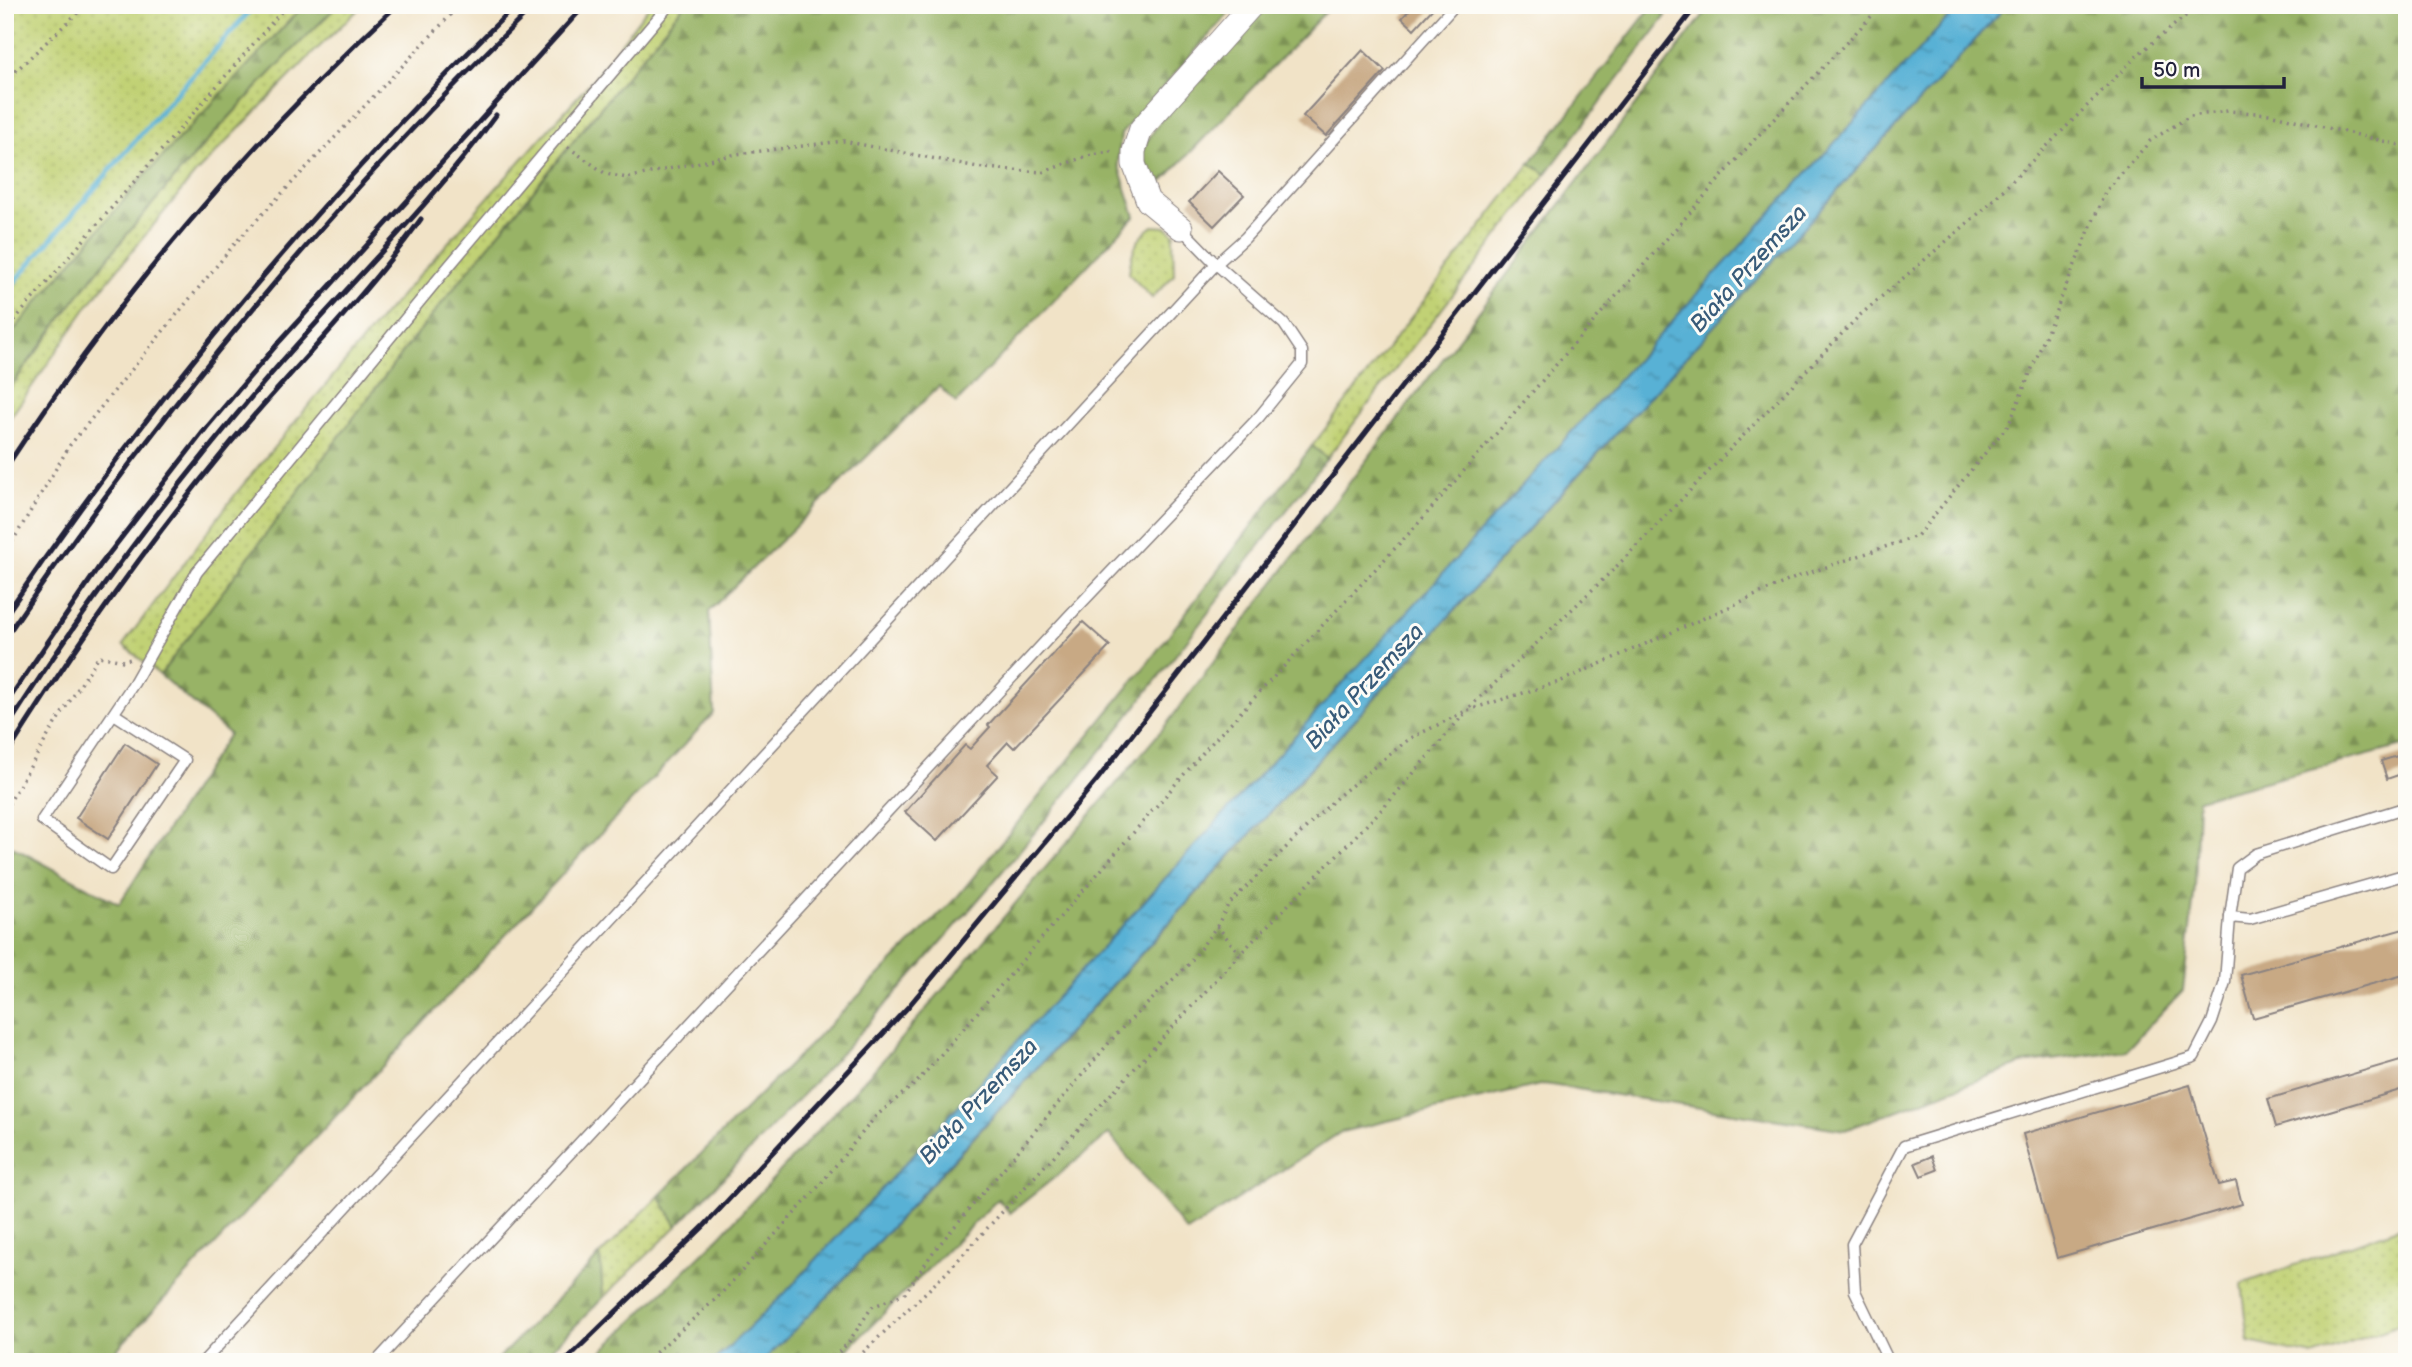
<svg xmlns="http://www.w3.org/2000/svg" width="2412" height="1367" font-family="'Balsamiq Sans',sans-serif">
<defs>
<pattern id="green-dots" width="8" height="8" patternUnits="userSpaceOnUse" patternTransform="scale(1.75)"><rect width="8" height="8" fill="#c1d174"/><path d="M2 2h.1M6 6h.1" fill="none" stroke="#a6b365" stroke-width="1.8" stroke-linecap="round"/></pattern>
<pattern id="forest-firs" width="22" height="20" patternUnits="userSpaceOnUse" patternTransform="scale(1.75)"><rect width="22" height="20" fill="#98b366"/><path d="M5 1l3.5 6h-7zM16 11l3.5 6h-7z" fill="#7c9155"/></pattern>
<pattern id="water-ripples" width="26" height="14" patternUnits="userSpaceOnUse" patternTransform="scale(1.75)"><rect width="26" height="14" fill="#58b1d5"/><path d="M2 4q2-2 4 0t4 0M15 11q2-2 4 0t4 0" fill="none" stroke="#4890ae"/></pattern>
</defs>
<rect width="100%" height="100%" fill="#fdfcf7"/>
<filter id="ink" filterUnits="userSpaceOnUse"><feTurbulence type="fractalNoise" baseFrequency=".0143" numOctaves="2"/><feDisplacementMap in="SourceGraphic" scale="14" xChannelSelector="R" yChannelSelector="G"/><feConvolveMatrix kernelMatrix="1 2 1 2 8 2 1 2 1" color-interpolation-filters="sRGB"/></filter>
<filter id="wash" filterUnits="userSpaceOnUse"><feTurbulence type="fractalNoise" baseFrequency=".00686" numOctaves="4" result="noise"/><feDisplacementMap in="SourceGraphic" scale="28" xChannelSelector="R" yChannelSelector="G"/><feGaussianBlur stdDeviation="1.57" result="paint"/><feColorMatrix in="noise" values="0 0 0 0 0 0 0 0 0 0 0 0 0 0 0 0 0 1.4 0 .05"/><feComposite in="paint" operator="in"/></filter>
<g filter="url(#wash)">
<rect width="100%" height="100%" fill="#f1e3c7"/>
<g fill="url(#green-dots)" stroke="#727a58" stroke-width="2">
<path d="M5,5H304L140,181L5,341Z"/>
<path d="M338,5H363L312,54L195,174L90,303L5,425V395L87,284L149,207L224,123L294,48Z"/>
<path d="M650,5H684L412,340L160,675L123,645L237,492L382,317L595,77Z"/>
<path d="M1530,163L1546,174L1327,458L1312,446Z"/>
<path d="M1153,226L1166,227L1175,234L1173,236L1174,275L1152,298L1129,274C1131,253 1135,239 1153,226Z"/>
<path d="M659,1196L677,1226L603,1298L600,1255Z"/>
<path d="M2407,1225V1322L2313,1356L2249,1342L2242,1284Z"/>
</g>
<g fill="url(#forest-firs)" stroke="#5d6a50" stroke-width="2">
<path d="M304,5H338C240,101 148,203 65,313C45,340 24,367 5,395V341L140,181Z"/>
<path d="M684,5H1236L1121,134L1118,164L1135,216L956,403L939,386L709,611L714,713L105,1362H5V843L119,904L229,734L160,675L412,340Z"/>
<path d="M1263,5H1332L1159,185L1146,171L1139,154L1165,113Z"/>
<path d="M1653,5L1666,16L1546,174L1530,163Z"/>
<path d="M1711,5H1960L939,1127L786,1292L713,1362H591L721,1235L883,1060L1166,725Z"/>
<path d="M2007,5H2407V745L2198,799L2195,887L2183,990L2126,1050L2021,1064L1845,1130L1544,1084L1341,1132L1187,1232L1109,1134L1010,1213L998,1199L835,1362H762L830,1294L960,1153Z"/>
<path d="M1312,446L1327,458C1221,595 1118,734 1006,867C902,991 790,1109 677,1226L659,1196L958,896L1147,664Z"/>
<path d="M600,1255L603,1298L539,1362H495Z"/>
</g>
<path fill="url(#water-ripples)" stroke="#3d6a88" stroke-width="2" d="M1960,5H2007L830,1294L762,1362H713L786,1292L939,1127Z"/>
<g fill="none" stroke-linecap="round" stroke-linejoin="round">
<path stroke="#58b1d5" stroke-width="5" d="M5,293L159,113L255,5"/>
</g>
<g id="blocks">
<g fill="#c8a984">
<path d="M1414,5H1436L1414,29L1402,18Z"/>
<path d="M1363,50L1385,71L1326,136L1303,116Z"/>
<path d="M1218,171L1244,195L1214,226L1189,202Z"/>
<path d="M1083,622L1110,646L1014,748L1008,742L987,765L998,775L937,841L905,812L965,745L970,749L990,727L988,725Z"/>
<path d="M125,743L157,764L108,839L76,818Z"/>
<path d="M2407,753V772L2387,779L2381,761Z"/>
<path d="M2407,928V974L2253,1018L2241,975Z"/>
<path d="M2407,1058V1088L2276,1127L2268,1099Z"/>
<path d="M2190,1085L2219,1185L2236,1181L2242,1204L2057,1258L2023,1134Z"/>
<path d="M1932,1156L1937,1170L1921,1176L1915,1163Z"/>
</g>
</g>
</g>
<g filter="url(#ink)">
<use href="#blocks" fill-opacity="0" stroke="#8a8281" stroke-width="2"/>
<g fill="none" stroke-linecap="round" stroke-linejoin="round">
<g stroke="#8a8281" stroke-width="13">
<g id="service">
<path d="M114,714L185,760L111,869L42,820L134,683L197,572L439,278L669,5"/>
<path d="M2230,917L2250,919L2407,874"/>
<path d="M203,1362L1216,264L1181,228"/>
<path d="M376,1362L1069,616L1259,417L1302,364V351L1284,324L1216,264L1245,238L1455,5"/>
<path d="M1889,1362L1855,1291L1852,1244L1904,1146L2194,1057L2212,1022L2225,982L2230,917L2237,868L2256,854L2407,807"/>
</g>
</g>
<g stroke="#8a8281" stroke-width="25">
<path id="minor" d="M1181,228L1148,201L1134,164V151L1141,129L1252,5"/>
</g>
<g stroke="#8a8281" stroke-width="3.5" stroke-dasharray="2 5" stroke-linecap="butt">
<path d="M5,81L86,5"/>
<path d="M568,147L606,174L627,178L737,154L843,141L983,168L1043,172L1087,156L1115,151"/>
<path d="M5,331L287,5"/>
<path d="M5,554L70,445L237,241L460,5"/>
<path d="M1470,707L1615,568L1859,316L1984,209L2140,53L2199,5"/>
<path d="M5,810L55,724L99,656L123,661L131,659"/>
<path d="M1217,926L1240,954"/>
<path d="M645,1362L718,1297L814,1192L876,1116L917,1082L1206,749L1416,526L1581,336L1754,140L1882,5"/>
<path d="M829,1362L848,1343L872,1307L905,1293L934,1251L1119,1031L1188,965L1217,926L1228,905L1337,797L1409,739L1468,710L1559,682L1797,577L1917,536L2009,424L2105,192L2150,141L2190,116L2228,111L2269,114L2400,145L2407,150"/>
<path d="M853,1362L946,1273L1240,954L1387,804L1465,713"/>
</g>
<use href="#service" stroke="#fff" stroke-width="10"/>
<use href="#minor" stroke="#fff" stroke-width="23"/>
<g stroke="#22223b" stroke-width="5">
<path d="M5,469C119,295 245,147 397,5"/>
<path d="M5,616C154,396 326,191 516,5"/>
<path d="M5,638C160,410 336,197 535,5"/>
<path d="M5,705L101,564L207,427L280,341L585,5"/>
<path d="M5,731C88,600 182,476 284,359C355,278 433,202 496,115"/>
<path d="M5,758C73,649 147,544 228,446C291,370 363,300 421,219"/>
<path d="M564,1362L704,1226L908,1007L1097,780L1697,5"/>
</g>
</g>
</g>
<g text-anchor="middle" stroke-width="6" stroke-linejoin="round" paint-order="stroke">
<g font-size="23" font-style="italic" fill="#385b79" stroke="#fdfcf7">
<text transform="translate(1748 268) rotate(-48)" y="8">Biała Przemsza</text>
<text transform="translate(1364 686) rotate(-47)" y="8">Biała Przemsza</text>
<text transform="translate(978 1101) rotate(-47)" y="8">Biała Przemsza</text>
</g>
</g>
<rect width="2412" height="1367" fill="none" stroke="#fdfcf7" stroke-width="28"/>
<path d="M2142 77v10h142v-10" fill="none" stroke="#22223b" stroke-width="3.5"/>
<text x="2153" y="77" font-size="21" fill="#22223b" stroke="#fdfcf7" stroke-width="5" paint-order="stroke">50 m</text>
</svg>
